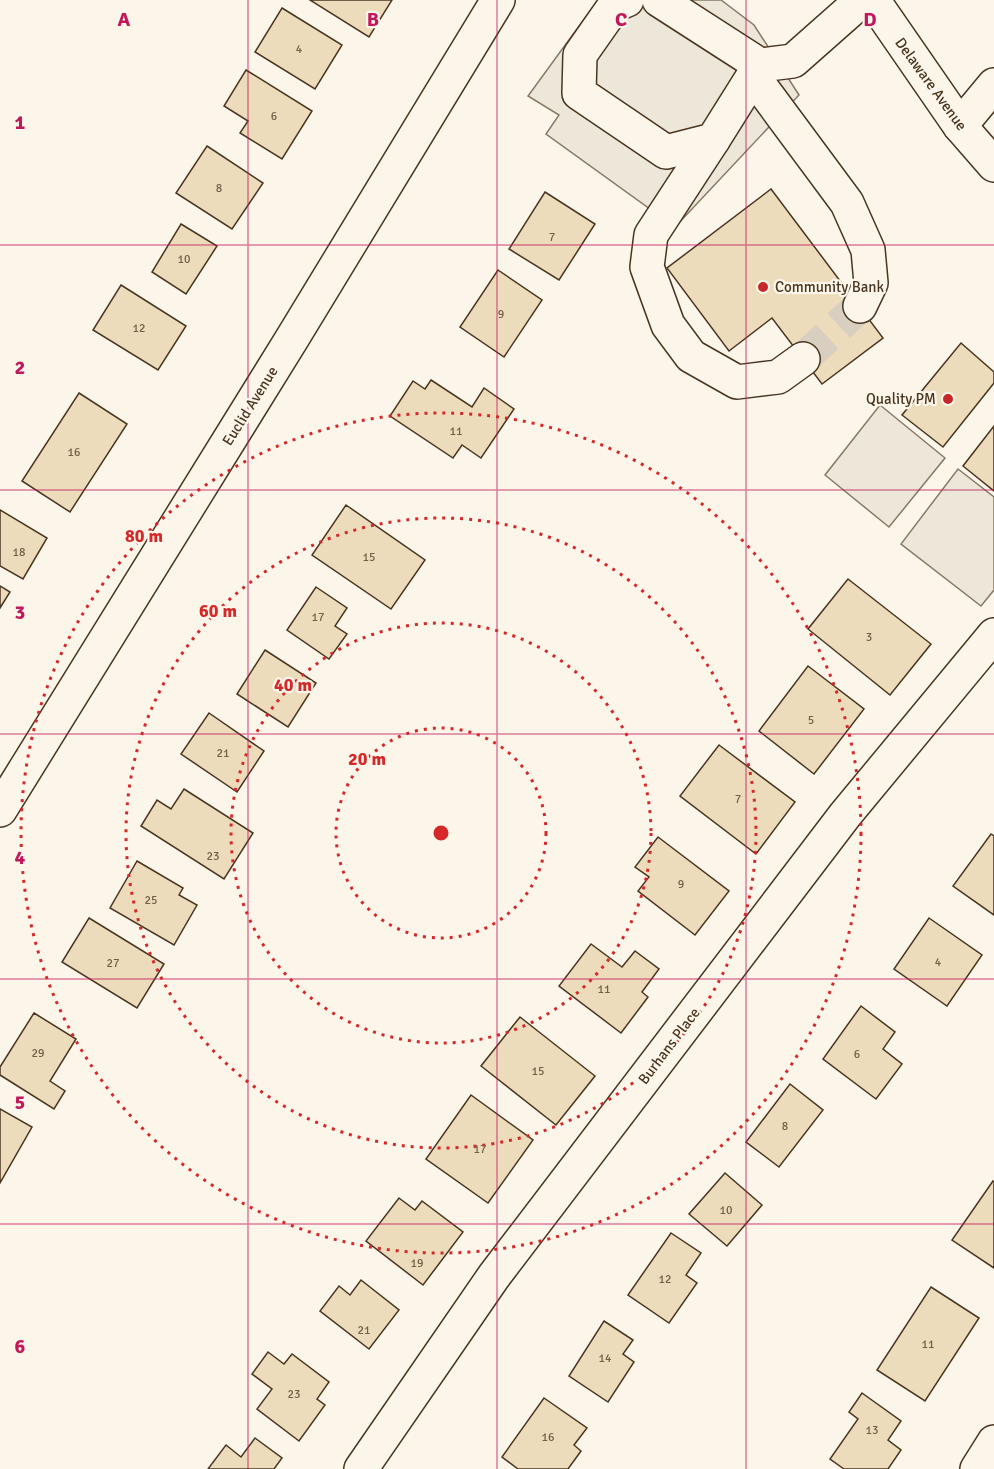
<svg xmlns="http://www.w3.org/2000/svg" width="994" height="1469" font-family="Signika,sans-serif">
<rect width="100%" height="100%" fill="#fbf6e9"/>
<g fill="#ede7d9" stroke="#887966" stroke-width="1.5">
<path d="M598,0H721L754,25L799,95L675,227L546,134L559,115L528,96Z"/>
<path d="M880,405L945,458L889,527L825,475Z"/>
<path d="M958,469L994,497V590L981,606L901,544Z"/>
</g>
<g fill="#ecdcbc" stroke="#4a3520" stroke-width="1.5">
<path d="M310,0H392L369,37Z"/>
<path d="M282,8L342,45L315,89L255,52Z"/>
<path d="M246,70L312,111L282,159L240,133L248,121L224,106Z"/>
<path d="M207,146L263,183L232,229L176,193Z"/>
<path d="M771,189L883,338L822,384L772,318L729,351L667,268Z"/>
<path d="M545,192L595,224L559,280L509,249Z"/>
<path d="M181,224L217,246L186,294L152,272Z"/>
<path d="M498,270L542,300L504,357L460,327Z"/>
<path d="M121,285L186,326L158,370L93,330Z"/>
<path d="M961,343L994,372V383L943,447L902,415Z"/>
<path d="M431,380L472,407L484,388L514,409L481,458L462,445L453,458L390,416L413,381L425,389Z"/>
<path d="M79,393L127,424L70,512L22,481Z"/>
<path d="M994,426V491L963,466Z"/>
<path d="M346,505L425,560L391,609L312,555Z"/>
<path d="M0,510L47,538L23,579L0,566Z"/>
<path d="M848,579L931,644L890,695L808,629Z"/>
<path d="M0,586L10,592L0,608Z"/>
<path d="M316,587L347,608L335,626L347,634L329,659L287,630Z"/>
<path d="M265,650L316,683L288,727L237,694Z"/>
<path d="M808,666L864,709L814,774L759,731Z"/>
<path d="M209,713L264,751L237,792L181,754Z"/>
<path d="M719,745L795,802L756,854L680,796Z"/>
<path d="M184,789L253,833L224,879L141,826L157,800L171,809Z"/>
<path d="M991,834L994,836V915L953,886Z"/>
<path d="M658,837L729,891L695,935L638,891L649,877L635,867Z"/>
<path d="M137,861L183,888L179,895L197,905L174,945L110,908Z"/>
<path d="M89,918L164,964L137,1008L62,962Z"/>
<path d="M929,918L982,955L947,1006L894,969Z"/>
<path d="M591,944L622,967L635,951L659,969L642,992L648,997L621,1033L559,986Z"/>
<path d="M861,1006L895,1032L883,1049L902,1064L876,1099L823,1059Z"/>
<path d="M34,1013L76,1039L50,1081L65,1091L54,1109L0,1075V1067Z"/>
<path d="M520,1017L595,1076L556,1125L481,1066Z"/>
<path d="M790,1084L823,1110L779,1167L746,1142Z"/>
<path d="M471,1095L533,1140L488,1203L426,1159Z"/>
<path d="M0,1109L32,1127L0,1183Z"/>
<path d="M725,1173L762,1205L727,1246L689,1214Z"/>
<path d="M993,1181L994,1182V1268L952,1240Z"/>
<path d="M399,1198L415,1210L422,1201L463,1232L423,1285L366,1241Z"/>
<path d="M671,1233L701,1253L686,1275L697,1283L669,1323L628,1295Z"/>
<path d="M361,1280L399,1310L369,1349L320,1311L339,1286L350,1295Z"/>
<path d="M931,1287L979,1318L925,1401L877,1370Z"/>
<path d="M604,1321L633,1340L623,1354L634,1362L608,1402L569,1376Z"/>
<path d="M268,1352L284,1364L292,1354L329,1382L317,1399L325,1405L299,1441L257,1409L272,1389L252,1374Z"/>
<path d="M862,1393L901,1421L888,1440L901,1450L888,1469H844L830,1459L858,1419L849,1412Z"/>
<path d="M544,1398L587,1428L574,1445L581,1451L568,1469H518L502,1457Z"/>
<path d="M255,1438L282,1458L274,1469H208L226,1445L241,1457Z"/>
</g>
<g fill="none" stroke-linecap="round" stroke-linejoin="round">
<path stroke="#d8cfc1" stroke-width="33" stroke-dasharray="33 16" stroke-linecap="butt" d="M803,359L860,306"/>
<g stroke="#4a3520" stroke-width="36">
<g id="minor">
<path d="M627,0L615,5L580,55L579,93L666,152L713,140L760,65"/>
<path d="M659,0L760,65L793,61L862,0"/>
<path d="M753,76L847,203L868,250L871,283L860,306"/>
<path d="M960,126L994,85"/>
<path d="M713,140L651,235L647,267L668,325L691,356L737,382L778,377L803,359"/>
<path d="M0,810L293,337L498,0"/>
<path d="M361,1469L494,1276L845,815L994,635"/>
<path d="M977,1469L994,1442"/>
</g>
</g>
<g stroke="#4a3520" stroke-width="36">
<path id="major" d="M873,0L960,126L994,165"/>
</g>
<use href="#minor" stroke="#fbf6e9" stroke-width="33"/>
<use href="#major" stroke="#fbf6e9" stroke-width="33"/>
</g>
<path fill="none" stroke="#c2185b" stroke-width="1.5" stroke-opacity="0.55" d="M248,0V1469M497,0V1469M746,0V1469M0,245H994M0,490H994M0,734H994M0,979H994M0,1224H994"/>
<g fill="none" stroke="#d62828" stroke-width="3" stroke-dasharray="3 6">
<circle cx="441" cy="833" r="105"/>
<circle cx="441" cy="833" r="210"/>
<circle cx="441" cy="833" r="315"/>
<circle cx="441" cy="833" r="420"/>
</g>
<g fill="#c62828" stroke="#fbf6e9" stroke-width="2">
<circle cx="763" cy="287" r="6"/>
<circle cx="948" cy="399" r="6"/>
</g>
<g text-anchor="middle" stroke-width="4.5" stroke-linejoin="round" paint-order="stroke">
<g font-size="12" fill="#725f47">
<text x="299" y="53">4</text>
<text x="274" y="120">6</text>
<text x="219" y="192">8</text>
<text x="552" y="241">7</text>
<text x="184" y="263">10</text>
<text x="501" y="318">9</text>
<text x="139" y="332">12</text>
<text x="456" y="435">11</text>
<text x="74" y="456">16</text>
<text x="19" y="556">18</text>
<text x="369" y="561">15</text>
<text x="318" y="621">17</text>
<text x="869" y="641">3</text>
<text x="811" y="724">5</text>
<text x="223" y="757">21</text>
<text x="738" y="803">7</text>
<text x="213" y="860">23</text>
<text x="681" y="888">9</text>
<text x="151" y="904">25</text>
<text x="938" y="966">4</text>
<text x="113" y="967">27</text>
<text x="604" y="993">11</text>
<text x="38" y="1057">29</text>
<text x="857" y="1058">6</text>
<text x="538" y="1075">15</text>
<text x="785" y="1130">8</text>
<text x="480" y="1153">17</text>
<text x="726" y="1214">10</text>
<text x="417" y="1267">19</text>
<text x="665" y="1283">12</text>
<text x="364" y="1334">21</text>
<text x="928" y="1348">11</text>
<text x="605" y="1362">14</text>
<text x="294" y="1398">23</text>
<text x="872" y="1434">13</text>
<text x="548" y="1441">16</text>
</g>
<g font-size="15" fill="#4a3520" stroke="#fbf6e9">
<text transform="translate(931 84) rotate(54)" y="5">Delaware Avenue</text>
<text transform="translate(250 406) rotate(-58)" y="5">Euclid Avenue</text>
<text transform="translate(669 1046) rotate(-53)" y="5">Burhans Place</text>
</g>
<g font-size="15" fill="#4a3520" stroke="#fbf6e9" text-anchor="start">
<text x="775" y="292">Community Bank</text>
<text x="936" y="404" text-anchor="end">Quality PM</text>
</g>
</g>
<g font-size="20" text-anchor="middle" font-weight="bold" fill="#c2185b" stroke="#fbf6e9" stroke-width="4.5" stroke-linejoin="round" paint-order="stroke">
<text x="124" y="26">A</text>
<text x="373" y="26">B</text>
<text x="621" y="26">C</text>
<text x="870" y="26">D</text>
<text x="20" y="129">1</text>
<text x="20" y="374">2</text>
<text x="20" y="619">3</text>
<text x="20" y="864">4</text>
<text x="20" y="1109">5</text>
<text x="20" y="1353">6</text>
</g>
<circle cx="441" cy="833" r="9" fill="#d62828" stroke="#fbf6e9" stroke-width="3"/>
<g font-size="18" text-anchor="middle" font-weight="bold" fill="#d62828" stroke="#fbf6e9" stroke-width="4.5" stroke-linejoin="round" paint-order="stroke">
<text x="144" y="542">80 m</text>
<text x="218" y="617">60 m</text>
<text x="293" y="691">40 m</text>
<text x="367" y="765">20 m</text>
</g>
</svg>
